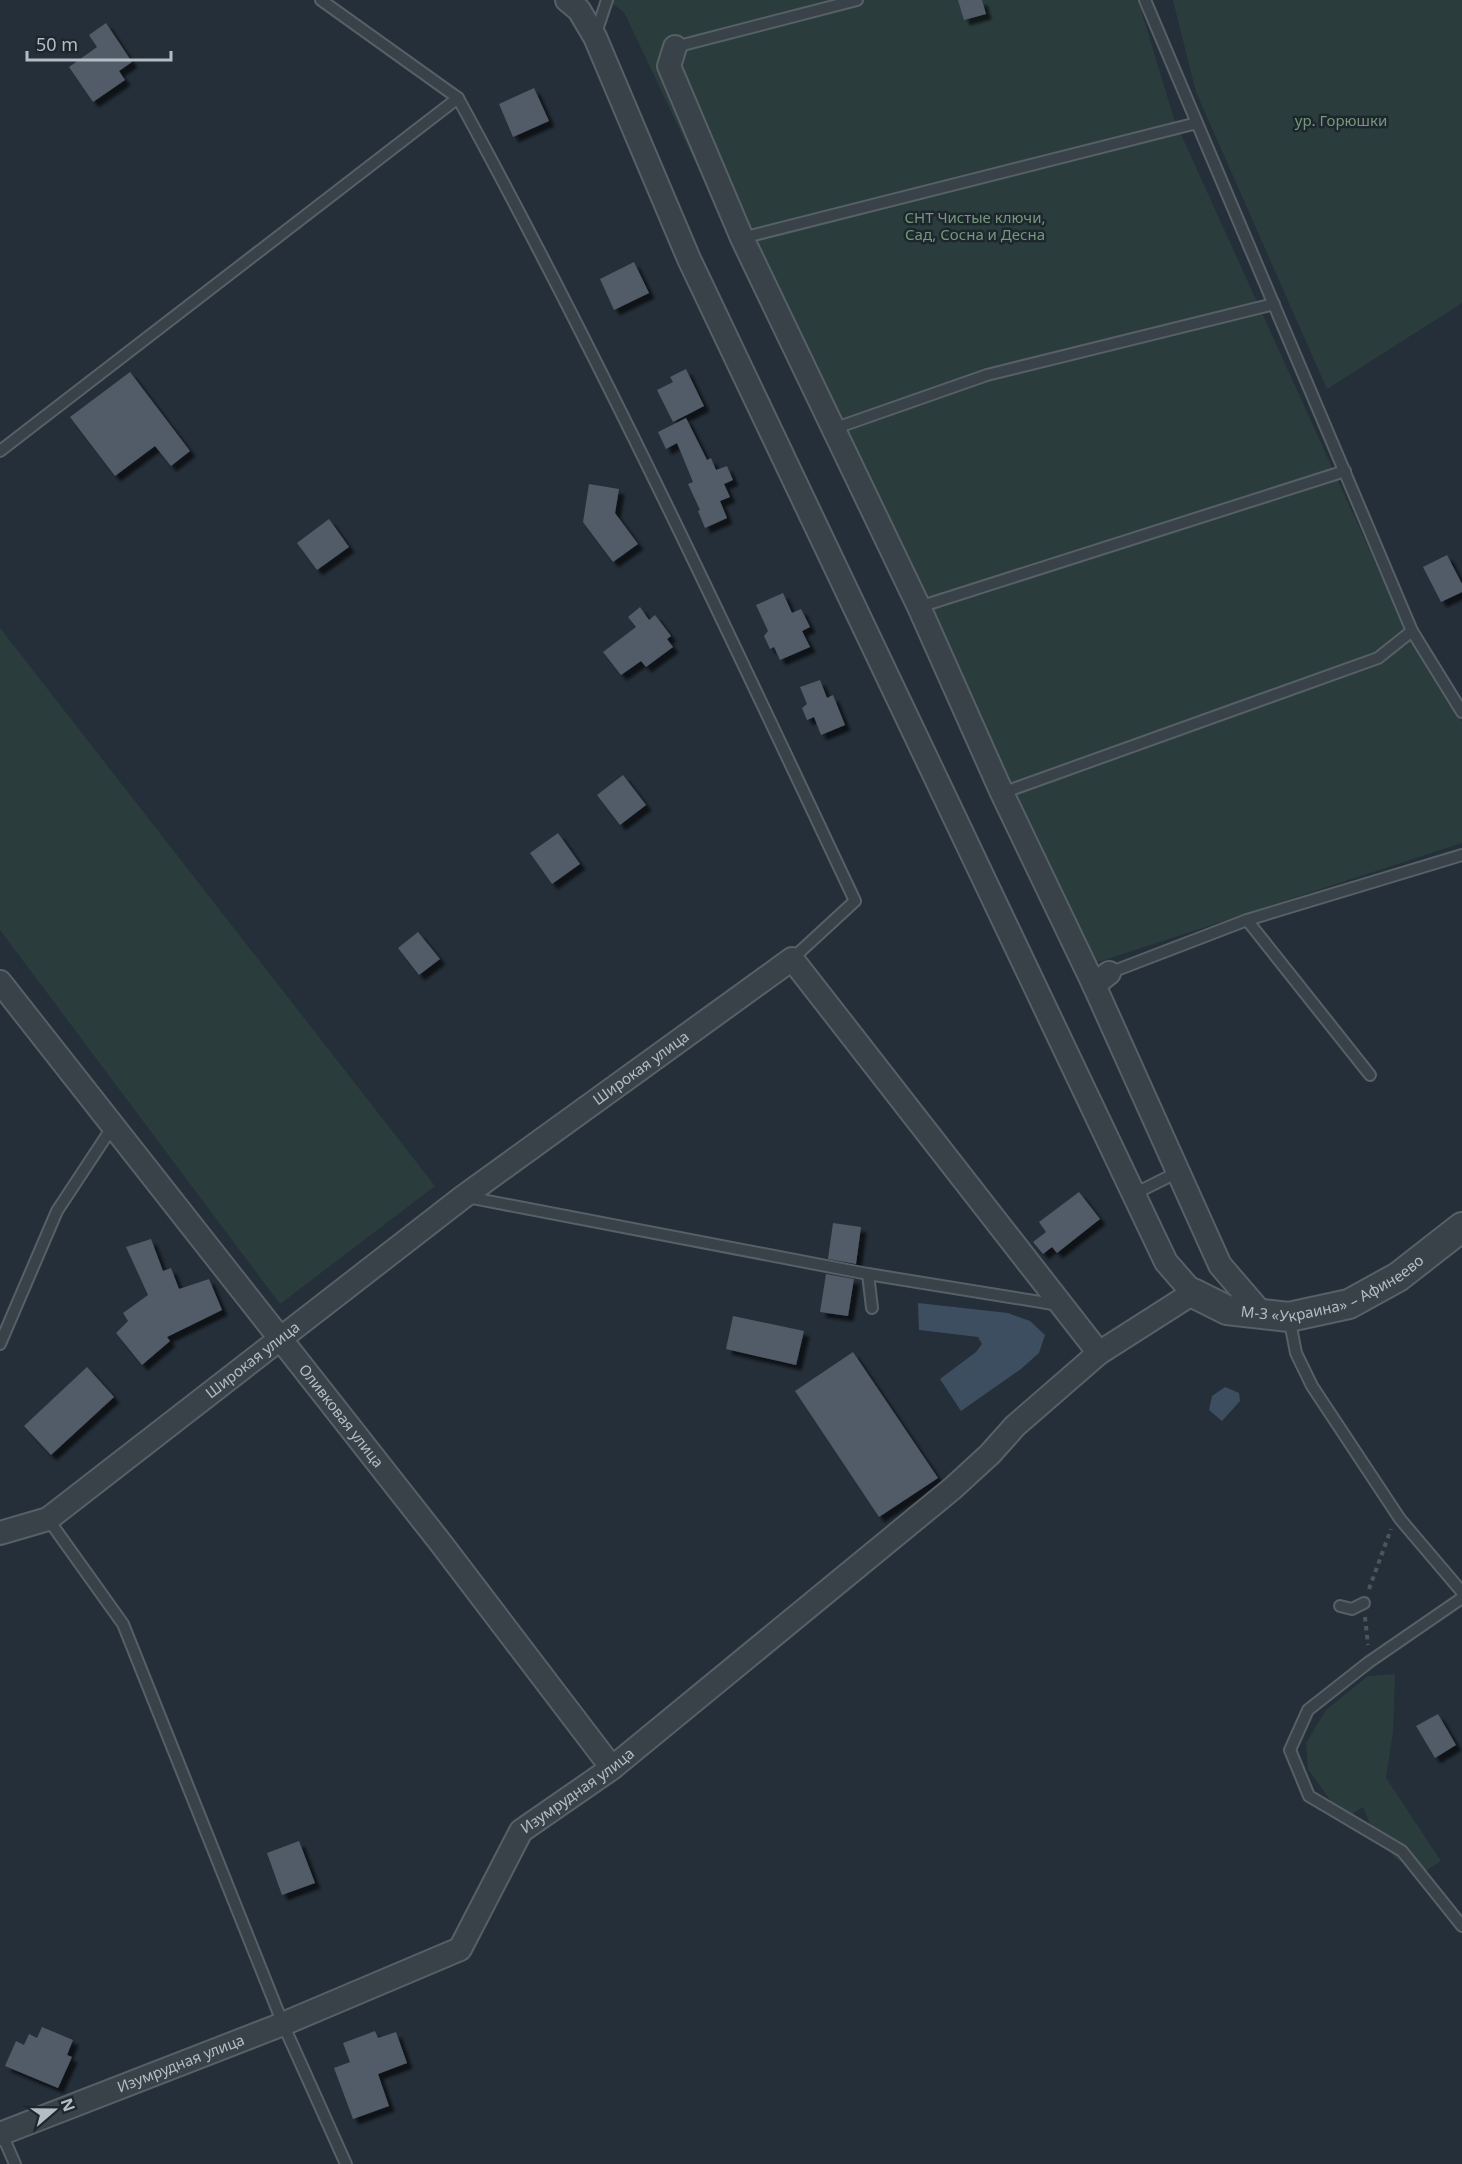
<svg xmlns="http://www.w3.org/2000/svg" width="1462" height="2164" viewBox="0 0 1462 2164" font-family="'Noto Sans',sans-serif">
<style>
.green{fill:#2a3d3c}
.water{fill:#3d4e60}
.building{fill:#515b67;filter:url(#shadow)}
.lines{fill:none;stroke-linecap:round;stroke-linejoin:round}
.service-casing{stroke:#575f67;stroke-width:14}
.minor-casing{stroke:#575f67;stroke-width:26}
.tertiary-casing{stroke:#575f67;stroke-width:32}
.path{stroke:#475859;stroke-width:4;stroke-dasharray:4.5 4.5;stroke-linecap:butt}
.service{stroke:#394149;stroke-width:10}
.minor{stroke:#394149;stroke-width:22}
.tertiary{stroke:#394149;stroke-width:28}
.labels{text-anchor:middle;stroke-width:5;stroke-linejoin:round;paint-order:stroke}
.park-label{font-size:15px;fill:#75987b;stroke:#1e262e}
.street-label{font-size:15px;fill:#b4bcc5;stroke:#1e262e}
</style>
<defs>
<filter id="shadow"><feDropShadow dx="5.5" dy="5.5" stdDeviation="1.5" flood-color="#0009"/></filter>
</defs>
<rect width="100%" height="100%" fill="#252f39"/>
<g class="green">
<path d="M607 0H1138L1174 119 1408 635 1462 722V843L1077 969 624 12Z"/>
<path d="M1173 0H1462V303L1327 389 1196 92Z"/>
<path d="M0 628 435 1186 280 1304 0 930Z"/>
<path d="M1395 1674 1393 1732 1386 1778 1441 1861 1422 1873 1395 1858 1374 1833 1363 1807 1344 1819 1308 1769 1306 1743 1326 1710 1368 1676Z"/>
</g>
<g class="water">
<path d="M918 1303 1008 1313 1030 1321 1045 1335 1039 1353 1021 1369 961 1411 940 1379 976 1352 982 1344 978 1337 919 1330Z"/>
<path d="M1225 1387 1239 1393 1240 1401 1222 1421 1209 1410 1212 1396Z"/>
</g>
<g class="building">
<path d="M958 0H982L986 14 964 20Z"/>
<path d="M106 23 132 62 119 71 125 80 93 102 69 67 97 47 89 35Z"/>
<path d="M534 88 549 121 513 137 499 104Z"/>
<path d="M634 262 649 293 614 310 600 279Z"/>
<path d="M686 369 704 406 673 422 657 390 673 382 670 377Z"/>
<path d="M130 372 190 451 171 466 155 446 115 476 70 417Z"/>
<path d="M686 418 707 460 711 458 716 470 727 466 733 480 724 484 730 497 720 501 727 518 705 528 698 511 700 510 688 484 693 482 677 443 666 449 658 432Z"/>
<path d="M589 484 619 489 615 513 638 544 613 562 583 522Z"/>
<path d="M329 519 349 547 317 570 297 543Z"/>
<path d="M1447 555 1462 584V592L1441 602 1423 567Z"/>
<path d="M783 593 792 613 801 609 810 627 802 631 810 647 780 660 774 647 770 649 764 636 768 631 756 605Z"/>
<path d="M640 607 649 620 655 615 671 636 667 639 673 647 646 667 641 661 621 675 603 652 636 627 628 617Z"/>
<path d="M820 680 827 698 833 695 845 725 821 735 814 717 807 720 802 708 807 704 800 687Z"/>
<path d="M623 775 646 805 620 825 597 795Z"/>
<path d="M558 833 580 864 552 884 530 853Z"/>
<path d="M418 932 440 959 419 975 398 948Z"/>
<path d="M1079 1192 1100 1219 1057 1253 1052 1247 1043 1254 1033 1242 1046 1232 1039 1222Z"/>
<path d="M833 1223 861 1227 856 1264 828 1259Z"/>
<path d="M151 1239 163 1271 171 1268 179 1289 209 1279 222 1310 167 1337 170 1341 142 1365 116 1333 128 1321 123 1313 148 1295 126 1247Z"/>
<path d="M826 1274 854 1279 848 1316 820 1312Z"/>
<path d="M733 1316 804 1331 796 1365 726 1349Z"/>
<path d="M853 1352 938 1478 879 1517 795 1391Z"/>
<path d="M87 1367 114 1397 51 1455 24 1426Z"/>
<path d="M1438 1714 1456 1745 1435 1758 1416 1726Z"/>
<path d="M299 1841 315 1883 282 1895 267 1853Z"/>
<path d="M42 2027 73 2040 67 2055 72 2057 58 2088 5 2066 16 2041 24 2045 29 2034 37 2038Z"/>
<path d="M375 2031 378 2038 396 2032 407 2063 378 2074 389 2106 353 2119 334 2068 350 2062 343 2043Z"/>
</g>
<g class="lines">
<defs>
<g id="service">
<path d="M321 0 458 98"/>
<path d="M1145 0 1412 631 1462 712"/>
<path d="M595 36 607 0"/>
<path d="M675 47 857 0"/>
<path d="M742 238 1197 123"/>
<path d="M833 429 987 375 1274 304"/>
<path d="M0 451 458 98C601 360 728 631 855 901L792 959"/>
<path d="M919 607 1345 471"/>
<path d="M1002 793 1378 658 1412 631"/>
<path d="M1247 920 1370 1075"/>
<path d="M1109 973 1247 920 1462 855"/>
<path d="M1134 1194 1178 1172"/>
<path d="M467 1197 868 1274 1059 1305"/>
<path d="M868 1274 872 1308"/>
<path d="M1289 1317 1296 1353 1312 1386 1400 1519 1462 1592"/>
<path d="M0 1344 57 1211 113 1126"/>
<path d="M48 1519 123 1624 283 2024 346 2164"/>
<path d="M1462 1598 1369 1662 1308 1710 1290 1750 1309 1796 1402 1851 1462 1926"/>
<path d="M1340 1606 1352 1609 1364 1603"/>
<path d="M1 2132 15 2164"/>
</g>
<g id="minor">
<path d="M675 47 669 66 742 238 919 607 1002 793 1094 985"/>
<path d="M1109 973 1094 985 1220 1265 1263 1315"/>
<path id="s1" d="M0 982 440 1542 612 1768"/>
<path id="s2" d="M0 1533 48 1519 463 1197 792 959 1099 1353 1193 1293 1166 1262 689 259 595 37 579 10 567 0"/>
<path id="s3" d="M0 2134 283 2024 460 1949 521 1831 612 1768 953 1488 990 1454 1015 1426 1099 1353"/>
</g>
<g id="tertiary">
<path id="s4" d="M1193 1293 1227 1310 1289 1317 1349 1304 1398 1277 1462 1227"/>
</g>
</defs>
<use href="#service" class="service-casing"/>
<use href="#minor" class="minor-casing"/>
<use href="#tertiary" class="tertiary-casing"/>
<g class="path">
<path d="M1369 1589 1391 1529"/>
<path d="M1365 1617 1368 1645"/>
</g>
<use href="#service" class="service"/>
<use href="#minor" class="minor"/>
<use href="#tertiary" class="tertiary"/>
</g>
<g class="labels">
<g class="park-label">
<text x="1341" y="126">ур. Горюшки</text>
<text x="975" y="223">СНТ Чистые ключи,<tspan x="975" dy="17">Сад, Сосна и Десна</tspan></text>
</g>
<g class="street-label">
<text dy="5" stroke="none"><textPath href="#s2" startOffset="795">Широкая улица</textPath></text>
<text dy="5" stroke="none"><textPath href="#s4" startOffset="150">М-3 «Украина» – Афинеево</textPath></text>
<text dy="5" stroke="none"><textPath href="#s2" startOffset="309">Широкая улица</textPath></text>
<text dy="5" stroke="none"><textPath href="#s1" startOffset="552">Оливковая улица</textPath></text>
<text dy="5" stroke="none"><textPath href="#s3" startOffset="698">Изумрудная улица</textPath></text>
<text dy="5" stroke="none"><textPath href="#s3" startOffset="194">Изумрудная улица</textPath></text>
</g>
</g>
<g transform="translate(54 2110) rotate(70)" stroke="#1e262e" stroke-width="4.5" paint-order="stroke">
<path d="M0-4.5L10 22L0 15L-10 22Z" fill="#b4bcc5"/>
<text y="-9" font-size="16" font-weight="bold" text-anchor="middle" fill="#b4bcc5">N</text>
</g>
<path d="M27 51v9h144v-9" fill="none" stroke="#b4bcc5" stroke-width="3"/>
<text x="36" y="51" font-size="18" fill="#b4bcc5" stroke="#1e262e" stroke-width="4.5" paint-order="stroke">50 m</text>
</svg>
